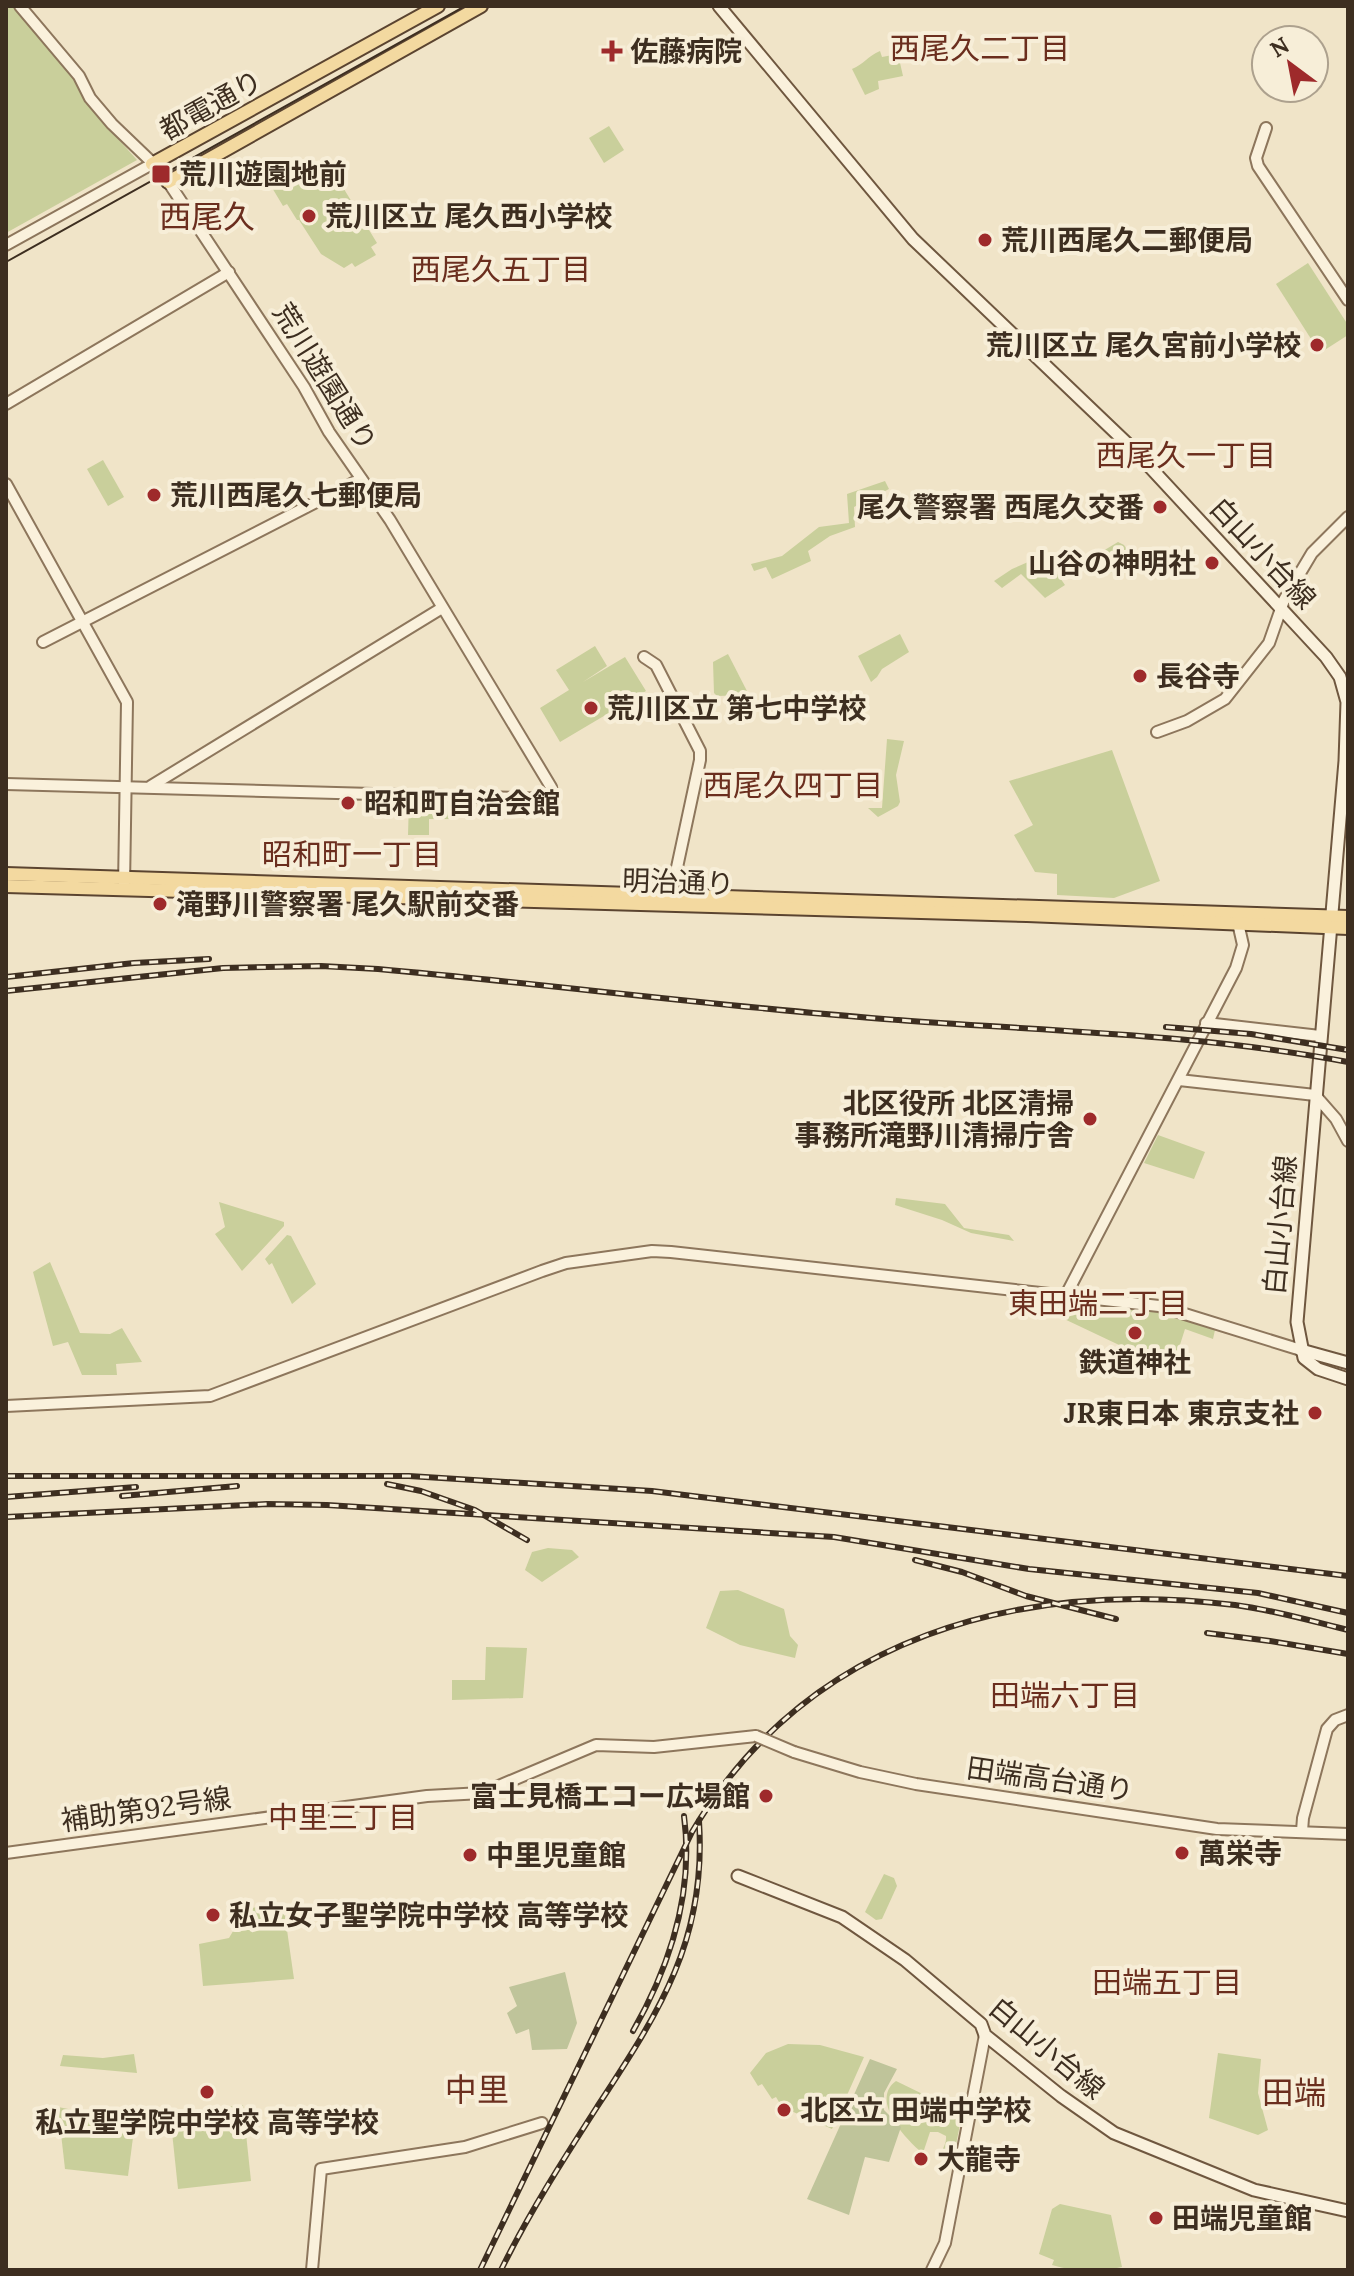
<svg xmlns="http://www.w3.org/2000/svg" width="1354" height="2276" viewBox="0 0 1354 2276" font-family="Lora,'Noto Sans JP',serif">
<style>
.green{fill:#c9cf9b}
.cemetery{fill:#bfc49a}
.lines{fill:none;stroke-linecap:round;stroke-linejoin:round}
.tertiary-casing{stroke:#8d765c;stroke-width:14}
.secondary-casing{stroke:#6f573f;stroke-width:15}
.primary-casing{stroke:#5b4430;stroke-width:16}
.tertiary{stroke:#faf1dc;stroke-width:10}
.secondary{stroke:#faf1dc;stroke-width:11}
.primary{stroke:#f3d9a0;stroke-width:12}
.tram{stroke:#3d2e20;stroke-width:2}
.rail-casing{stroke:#3d2e20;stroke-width:6}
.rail{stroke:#f7eed8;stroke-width:3;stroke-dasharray:9;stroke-linecap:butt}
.tertiary-bridge-casing{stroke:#8d765c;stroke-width:14;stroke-linecap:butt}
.tertiary-bridge{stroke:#faf1dc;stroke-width:10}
.poi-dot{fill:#9e2a2b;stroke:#f7eed8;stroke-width:3}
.labels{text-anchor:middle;stroke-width:8;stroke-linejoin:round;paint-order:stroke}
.poi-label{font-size:28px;font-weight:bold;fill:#3d2e20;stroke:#f7eed8;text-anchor:start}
.street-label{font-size:28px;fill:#3d2e20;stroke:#f7eed8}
.neighbourhood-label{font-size:30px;fill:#6b2e1e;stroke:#f7eed8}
.quarter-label{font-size:32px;fill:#6b2e1e;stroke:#f7eed8}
</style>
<rect width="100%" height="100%" fill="#f0e4c8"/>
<g class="green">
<path d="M6 6H12L74 78 85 102 137 160 6 233Z"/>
<path d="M880 51 882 57 898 54 903 76 878 81 879 89 865 95 852 69C864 64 868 56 880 51Z"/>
<path d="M609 126 624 150 604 163 589 138Z"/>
<path d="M302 162 315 170 328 163 377 243 371 247 376 255 355 267 352 263 344 268 321 254 299 220H297L287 204 283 206 271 186 273 180Z"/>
<path d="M1308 263 1348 325V335L1320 353 1276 284Z"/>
<path d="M103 460 124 497 108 506 87 469Z"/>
<path d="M885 481 889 489 854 507 855 527 830 536 808 551 811 561 772 579 766 567 754 571 751 564 782 556 819 527 849 523 847 494Z"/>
<path d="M1118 542 1124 545 1133 559 1104 577 1093 557Z"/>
<path d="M1044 555 1065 585 1045 598 1021 574 1002 588 994 581 1012 569Z"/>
<path d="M900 634 909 652 882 669 877 677 871 682 858 656Z"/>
<path d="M595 646 607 666 583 682 625 657 646 691 560 742 540 708 569 690 556 670Z"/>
<path d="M728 654 749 695 717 696 714 693 713 662Z"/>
<path d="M887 739 904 741 896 775 900 802 898 806 878 817 868 808H882Z"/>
<path d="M1112 750 1160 881 1114 898 1057 895V874L1035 872 1014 835 1033 825 1009 781Z"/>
<path d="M409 801H458L457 819H429V835H408Z"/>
<path d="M1158 1135 1205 1152 1194 1179 1144 1163Z"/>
<path d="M896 1198 945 1204 964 1228 1009 1235 1014 1241 971 1233 942 1220 895 1205Z"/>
<path d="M219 1202 284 1222V1226L242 1271 215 1234 225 1227Z"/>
<path d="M287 1235 291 1236 316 1284 292 1304 272 1263 269 1265 265 1259Z"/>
<path d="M50 1262 80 1333 110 1334 122 1328 142 1362 116 1364 117 1375H82L68 1342 53 1346 33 1272Z"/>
<path d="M1061 1304 1159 1312 1215 1330 1213 1339 1185 1329 1172 1370 1060 1317Z"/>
<path d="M548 1548 572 1550 579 1557 542 1582 525 1570 532 1552Z"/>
<path d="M738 1590 784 1609 790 1636 798 1645 795 1658 740 1645 706 1628 720 1591Z"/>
<path d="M486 1647 527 1648 523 1698 452 1700V1680H485Z"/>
<path d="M884 1874 894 1878 897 1886 882 1919 876 1920 865 1912Z"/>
<path d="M274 1904 285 1916 294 1979 203 1986 199 1944 229 1938 246 1909Z"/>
<path d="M788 2044 820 2045 864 2057 832 2129 782 2107 776 2097 772 2099 762 2084 758 2086 750 2073 766 2053Z"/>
<path d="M1218 2053 1261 2059 1258 2093 1268 2130 1258 2135 1209 2118Z"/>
<path d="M134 2054 137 2073 60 2066 63 2055 103 2058Z"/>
<path d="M896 2081 933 2099 961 2106 963 2109 953 2160 949 2164 944 2163C937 2152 947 2147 946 2136L938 2132H930L924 2150H919C902 2135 871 2099 896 2081Z"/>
<path d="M243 2105 251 2181 178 2189 170 2113Z"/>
<path d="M58 2107 135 2122 128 2176 65 2169Z"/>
<path d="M1060 2204 1111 2215 1122 2267C1099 2272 1075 2272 1052 2265L1054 2260 1039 2254 1052 2209Z"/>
</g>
<g class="cemetery">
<path d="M565 1972 577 2023 567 2049 532 2050 529 2029 516 2034 507 2013 517 2006 509 1987Z"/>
<path d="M870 2059 897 2069 884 2093V2110L901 2127 889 2162 865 2157 849 2215 807 2199Z"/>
</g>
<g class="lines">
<defs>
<g id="tertiary">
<path d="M1266 128 1256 158 1258 166 1348 300"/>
<path d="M6 245 152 164"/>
<path d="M6 404 229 272"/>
<path d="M6 484 127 702 124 886"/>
<path d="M43 642 361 479"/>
<path d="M644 657 656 665 700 751V760L670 900"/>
<path d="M1157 732 1187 721 1225 699 1269 643 1284 600 1312 553 1348 517"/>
<path d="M6 784 553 799 551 787 390 520 329 432 304 387 161 171 112 124 90 98 79 76 20 6"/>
<path d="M151 786 442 608"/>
<path d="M1206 1023 1320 1036"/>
<path d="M1179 1080 1315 1095 1336 1119 1348 1141"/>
<path d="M1066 1295 1236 968 1243 945 1238 923"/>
<path d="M6 1406 210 1396 542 1271 566 1263 652 1251 671 1252 1159 1306 1301 1350"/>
<path d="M794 1752 860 1772 916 1784 1217 1829 1348 1834"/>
<path d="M1302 1831 1303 1818 1327 1729 1335 1720 1348 1715"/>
<path d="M6 1853 427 1796 482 1793 596 1745 654 1747 756 1736"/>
<path d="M312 2270 321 2169 465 2147 542 2123"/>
<path d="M932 2270 945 2243 985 2035"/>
</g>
<g id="secondary">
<path d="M719 6 913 239 1136 452 1326 657 1340 677 1347 702 1345 761 1297 1322 1304 1358 1318 1369 1348 1379"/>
<path d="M1301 1350 1348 1363"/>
<path d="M738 1876 842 1917 905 1960 981 2024 985 2035 1061 2096 1114 2133 1254 2190 1348 2211"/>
</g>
<g id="primary">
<path d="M152 164 438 6"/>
<path d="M168 182 481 6"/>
<path d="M6 874 1348 917"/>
<path d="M6 886 1027 915 1348 928"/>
</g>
</defs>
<use href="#tertiary" class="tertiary-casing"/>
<use href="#secondary" class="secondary-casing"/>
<use href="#primary" class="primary-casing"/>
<use href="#tertiary" class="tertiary"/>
<use href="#secondary" class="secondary"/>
<use href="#primary" class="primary"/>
<path class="tram" d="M6 262 465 6"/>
<defs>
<g id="rail">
<path d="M6 977 134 963 209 959"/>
<path d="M6 991 223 968 321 966 378 969C547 984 715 1006 884 1019 1038 1031 1195 1033 1348 1062"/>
<path d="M1166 1027 1251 1034 1348 1050"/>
<path d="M6 1476H409L652 1491 1348 1576"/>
<path d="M387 1484 421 1491 475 1510 527 1540"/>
<path d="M122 1496 237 1486"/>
<path d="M6 1497 136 1487"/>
<path d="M6 1517 267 1504 327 1505 834 1537 1029 1569 1258 1593 1348 1613"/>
<path d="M915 1560 962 1572 1026 1596 1116 1619"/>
<path d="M1207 1633 1270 1641 1348 1654"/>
<path d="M633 2031C670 1966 694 1892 684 1816"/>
<path d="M480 2270 692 1832C808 1636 1020 1579 1235 1605 1274 1610 1311 1621 1348 1630"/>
<path d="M501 2270C529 2213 563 2160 597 2107 659 2012 707 1940 699 1821"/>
</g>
</defs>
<use href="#rail" class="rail-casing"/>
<use href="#rail" class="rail"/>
<defs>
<path id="tertiary-bridge" d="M756 1736 794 1752"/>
</defs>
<use href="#tertiary-bridge" class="tertiary-bridge-casing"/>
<use href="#tertiary-bridge" class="tertiary-bridge"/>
</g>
<g class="poi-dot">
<path d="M608 39h8v8h8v8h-8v8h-8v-8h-8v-8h8z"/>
<rect x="151" y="164" width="20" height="20" rx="4"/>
<circle cx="309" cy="216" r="8"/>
<circle cx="985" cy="240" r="8"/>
<circle cx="1317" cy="345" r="8"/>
<circle cx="154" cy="495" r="8"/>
<circle cx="1160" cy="507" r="8"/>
<circle cx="1212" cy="563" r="8"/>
<circle cx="1140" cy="676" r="8"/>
<circle cx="591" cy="708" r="8"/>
<circle cx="348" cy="803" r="8"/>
<circle cx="160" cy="904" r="8"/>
<circle cx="1090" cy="1119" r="8"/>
<circle cx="1135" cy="1333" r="8"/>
<circle cx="1315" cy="1413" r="8"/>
<circle cx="766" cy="1796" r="8"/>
<circle cx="1182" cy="1853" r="8"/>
<circle cx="470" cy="1855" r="8"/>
<circle cx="213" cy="1915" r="8"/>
<circle cx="207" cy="2092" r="8"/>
<circle cx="784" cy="2110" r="8"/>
<circle cx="921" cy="2159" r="8"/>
<circle cx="1156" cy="2218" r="8"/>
</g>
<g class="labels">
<g class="poi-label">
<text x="630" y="61">佐藤病院</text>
<text x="179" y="184">荒川遊園地前</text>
<text x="325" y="226">荒川区立 尾久西小学校</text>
<text x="1001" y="250">荒川西尾久二郵便局</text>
<text x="1301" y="355" text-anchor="end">荒川区立 尾久宮前小学校</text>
<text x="170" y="505">荒川西尾久七郵便局</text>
<text x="1144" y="517" text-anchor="end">尾久警察署 西尾久交番</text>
<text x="1196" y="573" text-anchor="end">山谷の神明社</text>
<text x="1156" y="686">長谷寺</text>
<text x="607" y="718">荒川区立 第七中学校</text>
<text x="364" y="813">昭和町自治会館</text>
<text x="176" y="914">滝野川警察署 尾久駅前交番</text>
<text x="1074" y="1113" text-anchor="end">北区役所 北区清掃<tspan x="1074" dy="32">事務所滝野川清掃庁舎</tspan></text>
<text x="1135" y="1372" text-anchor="middle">鉄道神社</text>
<text x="1299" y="1423" text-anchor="end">JR東日本 東京支社</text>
<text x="750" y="1806" text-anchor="end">富士見橋エコー広場館</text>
<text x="1198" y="1863">萬栄寺</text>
<text x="486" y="1865">中里児童館</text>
<text x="229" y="1925">私立女子聖学院中学校 高等学校</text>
<text x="800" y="2120">北区立 田端中学校</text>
<text x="207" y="2132" text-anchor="middle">私立聖学院中学校 高等学校</text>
<text x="937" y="2169">大龍寺</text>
<text x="1172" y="2228">田端児童館</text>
</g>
<g class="street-label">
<text transform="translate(211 105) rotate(-29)" y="10">都電通り</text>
<text transform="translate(325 377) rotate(58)" y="10">荒川遊園通り</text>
<text transform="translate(1263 553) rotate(47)" y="10">白山小台線</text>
<text transform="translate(678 882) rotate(2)" y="10">明治通り</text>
<text transform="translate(1280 1225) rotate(-85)" y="10">白山小台線</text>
<text transform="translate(1050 1779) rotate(8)" y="10">田端高台通り</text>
<text transform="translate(146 1809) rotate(-8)" y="10">補助第92号線</text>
<text transform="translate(1047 2048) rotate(40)" y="10">白山小台線</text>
</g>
<g class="neighbourhood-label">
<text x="980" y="59">西尾久二丁目</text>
<text x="501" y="280">西尾久五丁目</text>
<text x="1186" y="466">西尾久一丁目</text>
<text x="793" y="796">西尾久四丁目</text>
<text x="352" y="865">昭和町一丁目</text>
<text x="1098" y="1314">東田端二丁目</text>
<text x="1065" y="1706">田端六丁目</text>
<text x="343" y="1828">中里三丁目</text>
<text x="1167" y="1993">田端五丁目</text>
</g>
<g class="quarter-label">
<text x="207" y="228">西尾久</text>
<text x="477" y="2101">中里</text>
<text x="1294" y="2104">田端</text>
</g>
</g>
<rect width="1354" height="2276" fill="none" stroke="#3d2e20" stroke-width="16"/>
<g transform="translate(1290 64) rotate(328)"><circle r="38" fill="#f7eed8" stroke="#ada18e" stroke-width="2"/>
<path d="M0-6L14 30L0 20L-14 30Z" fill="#9e2a2b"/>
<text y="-12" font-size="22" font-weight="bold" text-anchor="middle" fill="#3d2e20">N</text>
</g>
</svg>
